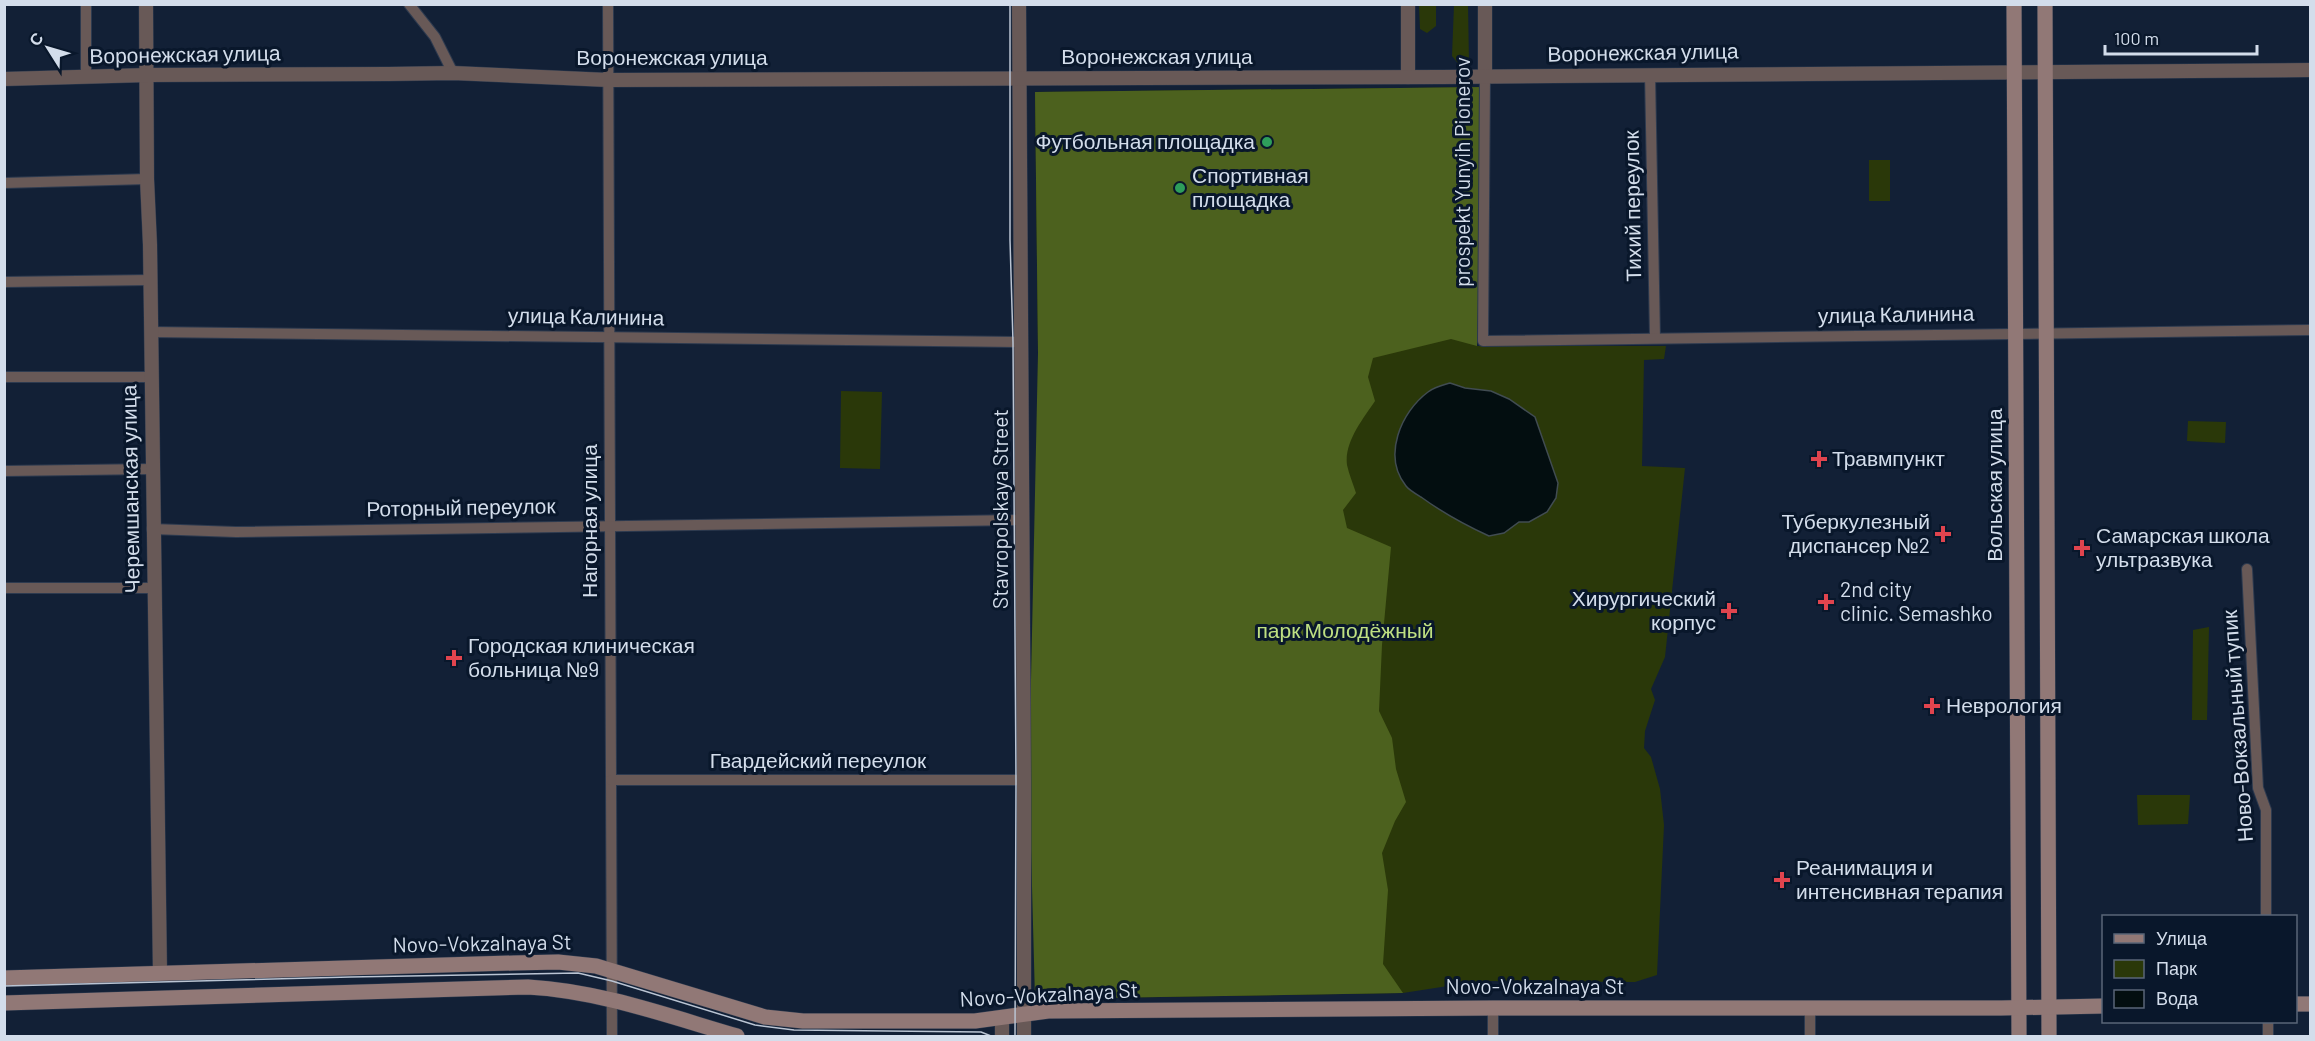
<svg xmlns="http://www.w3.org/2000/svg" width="2315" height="1041" viewBox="0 0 2315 1041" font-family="Barlow,sans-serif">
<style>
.green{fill:#2a3809}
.forest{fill:#4c611e}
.water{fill:#030e10;stroke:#414c52;stroke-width:1.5}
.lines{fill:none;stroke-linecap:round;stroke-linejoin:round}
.minor-casing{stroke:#2d3a4f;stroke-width:12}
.tertiary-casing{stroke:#2d3a4f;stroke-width:15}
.secondary-casing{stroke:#2d3a4f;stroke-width:16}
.minor{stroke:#685957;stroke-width:10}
.tertiary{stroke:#685957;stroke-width:14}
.secondary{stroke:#917876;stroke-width:15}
.tram{stroke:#bac4d3;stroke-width:1.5}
.leisure-dot{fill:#2e9e5b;stroke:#09172b;stroke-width:2}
.health-dot{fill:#e0444e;stroke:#09172b;stroke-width:2}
.labels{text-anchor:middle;stroke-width:6;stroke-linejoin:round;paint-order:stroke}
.street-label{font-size:21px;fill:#d3ddeb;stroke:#09172b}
.poi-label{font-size:21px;fill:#d3ddeb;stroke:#09172b;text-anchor:start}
.park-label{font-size:21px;fill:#bfe082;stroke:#09172b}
</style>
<rect width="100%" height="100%" fill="#122036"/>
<g class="green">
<path d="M1419 5H1436V26L1427 33 1420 29Z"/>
<path d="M1454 5H1468L1469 64 1460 66 1452 56Z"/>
<path d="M1484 87 1477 346H1666L1664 359 1644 360 1642 466 1685 468 1665 657 1651 689 1655 700 1645 731 1644 748 1651 757 1660 789 1664 825 1657 975 1635 982 1480 981 1403 993 1035 999 1038 353 1035 92Z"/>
<rect x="1869" y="160" width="21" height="41"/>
<path d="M841 391 882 392 880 469 840 468Z"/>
<path d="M2188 421 2226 422 2225 443 2187 441Z"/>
<path d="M2209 627 2207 720H2192L2193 630Z"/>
<path d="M2137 795H2190L2188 824 2138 825Z"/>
</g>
<path class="forest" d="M1484 87 1477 346 1451 339 1373 358 1368 377 1375 401C1363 419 1344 442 1347 465 1349 474 1353 484 1356 493L1343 510 1347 528 1391 547 1382 645 1379 711 1392 738 1396 769 1406 802 1395 821 1382 853 1388 890 1383 964 1403 993 1035 999 1029 774 1038 353 1035 92Z"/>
<path class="water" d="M1450 383 1465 388 1491 391 1509 399 1535 417 1558 483 1556 498 1547 512 1529 522H1519L1504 533 1489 536C1465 525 1443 513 1421 497 1416 494 1409 490 1406 486 1382 456 1401 412 1428 392 1434 387 1443 385 1450 383Z"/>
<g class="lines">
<defs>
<g id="minor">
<path d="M86 4V77"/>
<path d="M409 4 435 37 453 73"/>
<path d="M608 4 612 1036"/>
<path d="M1650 74 1655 338"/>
<path d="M1485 76 1483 341 2310 330"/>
<path d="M4 183 147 179"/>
<path d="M4 282 149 280"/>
<path d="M150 332 1021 342"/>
<path d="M4 377H151"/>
<path d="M4 471 152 469"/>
<path d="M152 529 236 532 1022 520"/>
<path d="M2247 569 2258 788 2266 810V916"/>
<path d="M4 588H154"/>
<path d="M611 780H1024"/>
<path d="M1810 1007V1036"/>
<path d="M1493 1008V1036"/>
<path d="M2268 1036V1022"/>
</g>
<g id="tertiary">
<path d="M146 4 147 179 150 245 160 973"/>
<path d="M1019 4 1024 780V1036"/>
<path d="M1408 4V77"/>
<path d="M1485 4V76"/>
<path d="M4 79 148 75 388 74 453 73 608 80 1442 77 2310 70"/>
<path d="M1002 1036V1018"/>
</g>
<g id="secondary">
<path d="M2014 4 2019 1036"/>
<path d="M2045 4 2049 1036"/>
<path d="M4 978 514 963 558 962 596 966 765 1017 803 1021H975L1048 1011 1493 1008H2001L2104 1006"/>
<path d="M4 1003 528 987C600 991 668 1016 737 1036"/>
<path d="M2296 1004H2310"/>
</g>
</defs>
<use href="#minor" class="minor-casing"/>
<use href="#tertiary" class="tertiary-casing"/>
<use href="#secondary" class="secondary-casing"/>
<use href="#minor" class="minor"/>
<use href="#tertiary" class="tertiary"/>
<use href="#secondary" class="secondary"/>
<g class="tram">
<path d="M1010 4V240L1013 342 1016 781 1015 1036"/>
<path d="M4 986 350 977 578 973 612 981 755 1025 794 1030 981 1032 991 1036"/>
</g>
</g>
<g class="leisure-dot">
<circle cx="1267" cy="142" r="6"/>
<circle cx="1180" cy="188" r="6"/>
</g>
<g class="health-dot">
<path d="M1816 450h6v6h6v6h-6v6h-6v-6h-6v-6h6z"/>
<path d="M1940 525h6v6h6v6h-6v6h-6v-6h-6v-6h6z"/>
<path d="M2079 539h6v6h6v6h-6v6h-6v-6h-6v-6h6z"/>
<path d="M1823 593h6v6h6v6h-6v6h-6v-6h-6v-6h6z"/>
<path d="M1726 602h6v6h6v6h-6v6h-6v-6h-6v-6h6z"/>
<path d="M451 649h6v6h6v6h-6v6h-6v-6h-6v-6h6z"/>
<path d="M1929 697h6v6h6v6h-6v6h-6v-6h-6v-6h6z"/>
<path d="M1779 871h6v6h6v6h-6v6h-6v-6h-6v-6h6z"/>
</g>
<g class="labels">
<g class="street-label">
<text transform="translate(1643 53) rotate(-1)" y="7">Воронежская улица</text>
<text transform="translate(185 55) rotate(-1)" y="7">Воронежская улица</text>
<text x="1157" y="64">Воронежская улица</text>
<text x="672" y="65">Воронежская улица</text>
<text transform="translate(1463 172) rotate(-90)" y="7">prospekt Yunyih Pionerov</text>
<text transform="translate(1633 206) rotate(-91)" y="7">Тихий переулок</text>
<text transform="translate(1896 315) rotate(-1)" y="7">улица Калинина</text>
<text transform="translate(586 317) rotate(1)" y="7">улица Калинина</text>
<text transform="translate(1995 485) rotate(-90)" y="7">Вольская улица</text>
<text transform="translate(131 489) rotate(-91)" y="7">Черемшанская улица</text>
<text transform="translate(461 508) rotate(-1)" y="7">Роторный переулок</text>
<text transform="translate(1001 509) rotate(-90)" y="7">Stavropolskaya Street</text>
<text transform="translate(590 521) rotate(-90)" y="7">Нагорная улица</text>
<text transform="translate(2238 726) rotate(-94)" y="7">Ново-Вокзальный тупик</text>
<text x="818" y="768">Гвардейский переулок</text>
<text transform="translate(482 944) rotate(-1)" y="7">Novo-Vokzalnaya St</text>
<text x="1535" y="994">Novo-Vokzalnaya St</text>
<text transform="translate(1049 995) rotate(-3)" y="7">Novo-Vokzalnaya St</text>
</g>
<g class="poi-label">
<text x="1255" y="149" text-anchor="end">Футбольная площадка</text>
<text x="1192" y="183">Спортивная<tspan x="1192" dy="24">площадка</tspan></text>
<text x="1832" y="466">Травмпункт</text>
<text x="1930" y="529" text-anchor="end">Туберкулезный<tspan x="1930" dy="24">диспансер №2</tspan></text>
<text x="2096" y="543">Самарская школа<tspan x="2096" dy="24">ультразвука</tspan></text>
<text x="1840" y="597">2nd city<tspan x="1840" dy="24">clinic. Semashko</tspan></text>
<text x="1716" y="606" text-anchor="end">Хирургический<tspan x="1716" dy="24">корпус</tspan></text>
<text x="468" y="653">Городская клиническая<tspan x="468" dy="24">больница №9</tspan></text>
<text x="1946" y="713">Неврология</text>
<text x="1796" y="875">Реанимация и<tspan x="1796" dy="24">интенсивная терапия</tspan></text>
</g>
<g class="park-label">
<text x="1345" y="638">парк Молодёжный</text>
</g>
</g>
<rect width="2315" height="1041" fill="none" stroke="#d3ddeb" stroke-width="12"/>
<rect x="2102" y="915" width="195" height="108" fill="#09172b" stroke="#5a6678" stroke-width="1.5"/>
<rect x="2114" y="934" width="30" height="9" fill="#917876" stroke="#5a6678" stroke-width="1.5"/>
<text x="2156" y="945" font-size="18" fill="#d3ddeb">Улица</text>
<rect x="2114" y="960" width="30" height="18" fill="#2a3809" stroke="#5a6678" stroke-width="1.5"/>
<text x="2156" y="975" font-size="18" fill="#d3ddeb">Парк</text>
<rect x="2114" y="990" width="30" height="18" fill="#030e10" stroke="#5a6678" stroke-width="1.5"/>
<text x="2156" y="1005" font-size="18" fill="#d3ddeb">Вода</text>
<g transform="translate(48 48) rotate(307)" stroke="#09172b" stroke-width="4.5" paint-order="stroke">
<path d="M0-4.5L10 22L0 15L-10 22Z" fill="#d3ddeb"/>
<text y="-9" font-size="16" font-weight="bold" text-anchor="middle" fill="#d3ddeb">С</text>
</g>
<path d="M2105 45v9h152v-9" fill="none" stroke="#d3ddeb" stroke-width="3"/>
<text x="2114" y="45" font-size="18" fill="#d3ddeb" stroke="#09172b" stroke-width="4.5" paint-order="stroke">100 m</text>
</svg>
